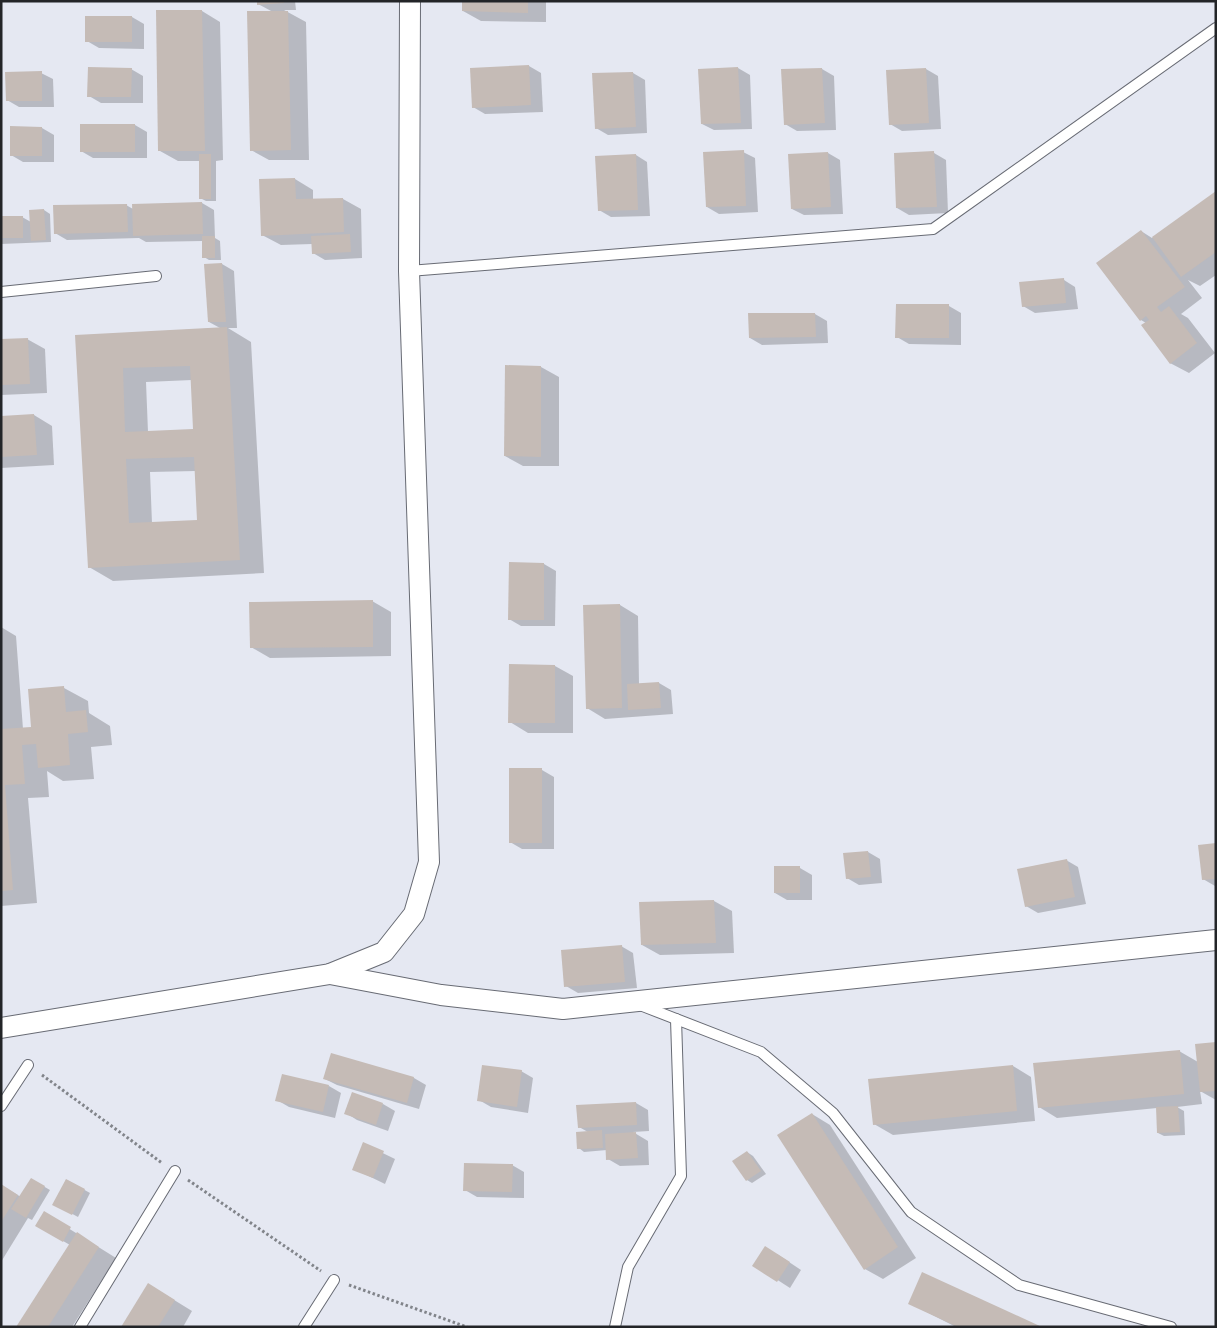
<svg xmlns="http://www.w3.org/2000/svg" width="1217" height="1328" viewBox="0 0 1217 1328" font-family="'PT Serif',serif">
<style>
.shadow{fill:#0003;fill-rule:evenodd}
.building{fill:#c5bbb6;fill-rule:evenodd}
.lines{fill:none;stroke-linecap:round;stroke-linejoin:round}
.service-casing{stroke:#686b74;stroke-width:12}
.minor-casing{stroke:#686b74;stroke-width:22}
.path{stroke:#81848a;stroke-width:3;stroke-dasharray:2.5 2.5;stroke-linecap:butt}
.service{stroke:#fff;stroke-width:10}
.minor{stroke:#fff;stroke-width:20}
</style>
<rect width="100%" height="100%" fill="#e5e8f2"/>
<g class="shadow">
<path d="M258 1H295L296 10H284L306 22 309 160H269L251 150 273 12 258 4Z"/>
<path d="M463 1H546V22L481 21 463 11Z"/>
<path d="M202 11 220 22 223 160 216 161V201H206L200 198V161H178L160 151Z"/>
<path d="M132 17 144 24V49L99 48 87 41Z"/>
<path d="M529 66 541 73 543 112 485 114 473 107Z"/>
<path d="M738 68 750 75 752 129 714 130 702 124 699 70Z"/>
<path d="M131 69 143 76V103H101L89 96Z"/>
<path d="M822 69 834 76 836 130 797 131 785 124Z"/>
<path d="M926 69 938 76 941 129 902 131 890 124Z"/>
<path d="M41 73 53 79 54 107H19L7 100Z"/>
<path d="M633 73 645 80 647 133 608 135 596 128Z"/>
<path d="M135 125 147 132V158H93L81 151Z"/>
<path d="M11 127 42 128 54 135V162H23L11 155Z"/>
<path d="M743 152 755 158 758 212 719 214 707 207Z"/>
<path d="M828 153 840 160 843 214 804 215 792 209Z"/>
<path d="M934 153 946 160 948 213 909 215 897 208Z"/>
<path d="M636 155 647 162 650 216 611 217 599 210Z"/>
<path d="M295 179 313 190V200L343 199 361 209 362 258 325 260 313 253 312 244 281 245 262 235Z"/>
<path d="M1216 193V275L1200 286 1188 280 1202 298 1181 314 1188 318 1215 353 1189 373 1170 363 1146 323 1141 320V231L1152 238Z"/>
<path d="M202 203 214 210 215 238 220 241 221 260H209L204 257 203 241 146 242 139 238 67 240 55 233 126 205 133 209Z"/>
<path d="M44 210 50 214 51 242 1 244V217H22L31 222Z"/>
<path d="M222 264 234 271 237 328H228L251 342 264 573 113 581 89 567 76 336 220 328 209 322ZM192 380 194 430 148 432 146 382ZM196 471 198 521 152 523 150 472Z"/>
<path d="M1064 280 1075 287 1078 309 1035 313 1023 306Z"/>
<path d="M949 306 961 313V345L909 344 897 337Z"/>
<path d="M815 314 827 321 828 343 762 345 750 338Z"/>
<path d="M27 339 45 349 47 393 1 395V340Z"/>
<path d="M541 367 559 377V466H523L505 456Z"/>
<path d="M34 415 52 426 54 465 1 468V417Z"/>
<path d="M510 563 544 564 556 571 555 626H521L509 619Z"/>
<path d="M372 601 391 612V656L270 658 251 647Z"/>
<path d="M620 605 638 616 639 684 659 683 671 690 673 714 605 719 587 708Z"/>
<path d="M1 627 16 636 23 729 32 728 64 688 88 701 89 713 110 726 112 745 91 747 94 779 63 781 47 771 49 797 28 798 37 903 1 906Z"/>
<path d="M510 666H555L573 676V733H528L510 722Z"/>
<path d="M542 770 554 777V849H522L510 842Z"/>
<path d="M1216 844V886H1215L1203 879Z"/>
<path d="M868 852 880 859 882 883 859 885 847 878Z"/>
<path d="M1066 860 1078 867 1086 904 1038 913 1026 906Z"/>
<path d="M800 868 812 875V900H787L775 893Z"/>
<path d="M714 901 732 911 734 953 660 955 642 945Z"/>
<path d="M621 946 633 953 637 988 578 993 566 986Z"/>
<path d="M1216 1044V1100L1200 1091 1202 1104 1177 1107 1184 1111 1185 1135 1164 1136 1158 1133 1157 1108 1057 1118 1039 1107 1179 1051 1198 1062Z"/>
<path d="M332 1055 414 1078 426 1085 419 1109 337 1085 325 1079Z"/>
<path d="M1013 1066 1031 1077 1035 1121 893 1135 874 1124Z"/>
<path d="M521 1071 533 1078 528 1113 491 1107 479 1100Z"/>
<path d="M329 1086 341 1093 335 1118 289 1107 277 1100Z"/>
<path d="M636 1103 648 1110 649 1131 633 1132 648 1141 649 1165 620 1166 608 1159 607 1150 584 1152 579 1148 588 1132 579 1127Z"/>
<path d="M383 1104 395 1111 388 1131 357 1120 346 1113Z"/>
<path d="M812 1114 830 1125 916 1258 883 1279 865 1269Z"/>
<path d="M364 1144 395 1159 385 1184 354 1169Z"/>
<path d="M747 1152 753 1156 766 1174 752 1183 747 1180Z"/>
<path d="M512 1165 524 1172V1198L477 1197 465 1190Z"/>
<path d="M31 1179 50 1190 32 1220 28 1218 1 1262V1185L21 1197Z"/>
<path d="M67 1180 90 1193 78 1217 54 1204Z"/>
<path d="M44 1213 116 1258 72 1327H17L70 1245 37 1226Z"/>
<path d="M777 1254 801 1270 790 1288 754 1265Z"/>
<path d="M166 1295 192 1311 183 1327H122Z"/>
<path d="M909 1303 1039 1327H956Z"/>
</g>
<g class="building">
<path d="M257 1H284V3L257 5Z"/>
<path d="M462 1H528V13L462 11Z"/>
<path d="M156 10H202L205 151H158Z"/>
<path d="M247 11H288L291 150 250 151Z"/>
<rect x="85" y="16" width="47" height="26"/>
<path d="M529 65 531 105 472 108 470 68Z"/>
<path d="M88 67 132 68 131 97H87Z"/>
<path d="M738 67 741 123 701 124 698 69Z"/>
<path d="M822 68 825 123 784 125 781 69Z"/>
<path d="M926 68 929 123 889 125 886 70Z"/>
<path d="M42 71V101H6L5 72Z"/>
<path d="M633 72 636 127 595 129 592 73Z"/>
<rect x="80" y="124" width="55" height="28"/>
<path d="M10 126 42 127V156H10Z"/>
<path d="M744 150 746 206 706 207 703 152Z"/>
<path d="M934 151 937 207 896 208 894 153Z"/>
<path d="M828 152 831 207 791 209 788 154Z"/>
<rect x="199" y="154" width="12" height="45"/>
<path d="M636 154 638 210 598 211 595 156Z"/>
<path d="M295 178 296 199 343 198 344 232 261 236 259 179Z"/>
<path d="M1216 191V252L1181 277 1152 237Z"/>
<path d="M202 202 203 234 133 236 132 204Z"/>
<path d="M127 204 128 232 54 234 53 205Z"/>
<path d="M44 209 46 240 31 241 29 210Z"/>
<rect x="1" y="216" width="22" height="22"/>
<path d="M1141 230 1185 287 1157 307 1161 312 1169 306 1197 343 1170 364 1141 325 1149 320 1146 316 1140 321 1096 263Z"/>
<path d="M350 234 351 252 312 254 311 236Z"/>
<rect x="202" y="236" width="13" height="22"/>
<path d="M222 263 226 322H208L204 264Z"/>
<path d="M1064 278 1066 303 1022 307 1019 282Z"/>
<path d="M896 304H949V338H895Z"/>
<path d="M748 313H815L816 337 749 338Z"/>
<path d="M227 327 240 560 88 568 75 335ZM190 366 193 429 125 432 123 368ZM194 457 197 520 129 523 126 459Z"/>
<path d="M28 338 30 384 1 385V339Z"/>
<path d="M505 365 541 366V457L504 456Z"/>
<path d="M34 414 37 455 1 457V416Z"/>
<path d="M509 562 544 563V620H508Z"/>
<path d="M373 600V647L250 648 249 602Z"/>
<path d="M620 604 622 708 586 709 583 605Z"/>
<path d="M509 664 555 665V723H508Z"/>
<path d="M659 682 661 708 628 710 627 684Z"/>
<path d="M64 686 66 712 86 710 88 732 68 734 70 765 38 768 36 744 22 745 25 784 5 785 13 890 1 891V729L31 727 28 689Z"/>
<rect x="509" y="768" width="33" height="75"/>
<path d="M1216 843V879L1202 880 1198 845Z"/>
<path d="M868 851 871 877 846 879 843 853Z"/>
<path d="M1067 859 1075 897 1025 907 1017 869Z"/>
<rect x="774" y="866" width="26" height="27"/>
<path d="M714 900 716 943 641 945 639 902Z"/>
<path d="M622 945 625 982 564 987 561 950Z"/>
<path d="M1216 1042V1091L1200 1092 1195 1044Z"/>
<path d="M1180 1050 1184 1094 1038 1108 1033 1063Z"/>
<path d="M331 1053 414 1077 407 1103 323 1079Z"/>
<path d="M482 1065 522 1070 517 1107 477 1101Z"/>
<path d="M1013 1065 1017 1111 873 1125 868 1079Z"/>
<path d="M282 1074 329 1085 323 1112 275 1101Z"/>
<path d="M352 1092 383 1103 376 1125 344 1114Z"/>
<path d="M636 1102 637 1125 578 1128 576 1105Z"/>
<path d="M1178 1106 1180 1132 1157 1133 1156 1107Z"/>
<path d="M812 1113 898 1247 864 1270 777 1135Z"/>
<path d="M602 1130 603 1148 577 1149 576 1132Z"/>
<path d="M636 1132 638 1158 606 1160 605 1134Z"/>
<path d="M363 1142 384 1151 373 1178 352 1170Z"/>
<path d="M747 1151 761 1171 746 1181 732 1161Z"/>
<path d="M464 1163 513 1164 512 1192 463 1191Z"/>
<path d="M31 1178 45 1186 26 1218 11 1209Z"/>
<path d="M66 1179 85 1189 72 1215 52 1205Z"/>
<path d="M1 1184 18 1195 1 1222Z"/>
<path d="M44 1211 71 1227 63 1242 35 1226Z"/>
<path d="M77 1232 99 1247 48 1327H16Z"/>
<path d="M765 1246 790 1262 777 1282 752 1266Z"/>
<path d="M922 1272 1042 1327H958L908 1304Z"/>
<path d="M148 1283 175 1300 158 1327H121Z"/>
</g>
<g class="lines">
<defs>
<g id="service">
<path d="M409 271 933 229 1216 28"/>
<path d="M1 292 156 276"/>
<path d="M640 1005 761 1052 833 1113 911 1212 1019 1285 1171 1327"/>
<path d="M1 1106 28 1065"/>
<path d="M80 1327 175 1171"/>
<path d="M304 1327 334 1280"/>
<path d="M615 1327 628 1267 681 1176 676 1019"/>
</g>
<g id="minor">
<path d="M330 974 441 995 563 1009 1216 940"/>
<path d="M1 1028 330 974 384 952 414 914 429 862 409 271 410 1"/>
</g>
</defs>
<use href="#service" class="service-casing"/>
<use href="#minor" class="minor-casing"/>
<g class="path">
<path d="M42 1075 162 1163"/>
<path d="M188 1180 321 1271"/>
<path d="M349 1285 467 1327"/>
</g>
<use href="#service" class="service"/>
<use href="#minor" class="minor"/>
</g>
<rect width="1217" height="1328" fill="none" stroke="#232528" stroke-width="5"/>
</svg>
